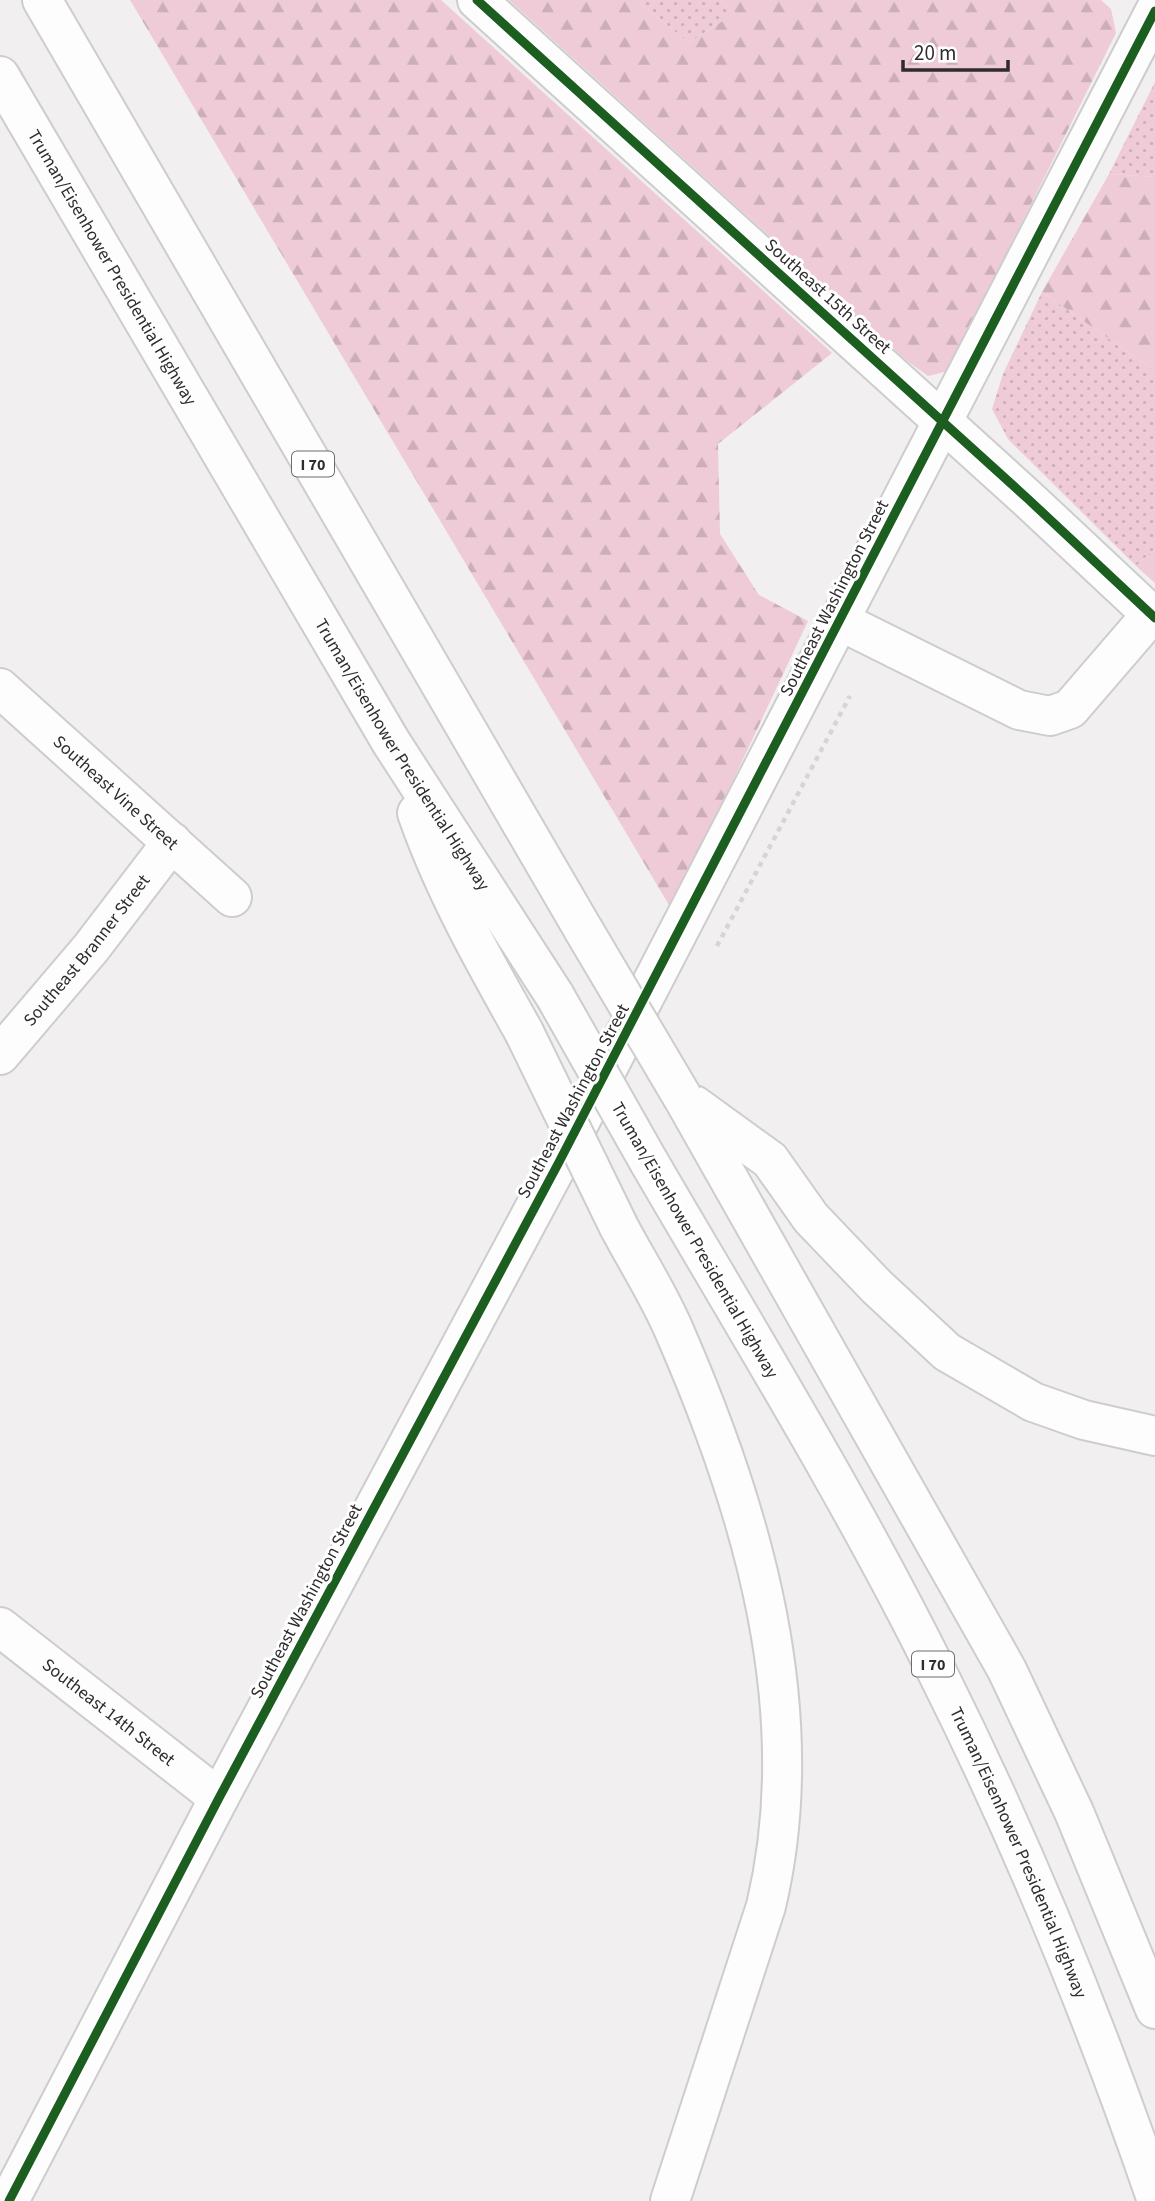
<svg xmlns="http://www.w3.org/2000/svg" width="1155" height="2201" viewBox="0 0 1155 2201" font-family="'Source Sans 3',sans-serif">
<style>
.grass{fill:url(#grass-dots)}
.forest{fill:url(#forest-firs)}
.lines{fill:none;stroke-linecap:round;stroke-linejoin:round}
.minor-casing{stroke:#cecdcd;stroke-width:42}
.highway-casing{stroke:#cecdcd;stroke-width:42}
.path{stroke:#d6d5d6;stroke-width:4.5;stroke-dasharray:5 5;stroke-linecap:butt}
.minor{stroke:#fdfdfd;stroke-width:38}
.highway{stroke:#fdfdfd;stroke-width:38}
.highway-bridge-casing{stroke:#cecdcd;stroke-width:42;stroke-linecap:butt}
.highway-bridge{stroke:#fdfdfd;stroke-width:38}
.cycleway-casing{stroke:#fff;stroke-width:13}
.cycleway{stroke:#1b5e20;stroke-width:9}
.labels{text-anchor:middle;stroke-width:6;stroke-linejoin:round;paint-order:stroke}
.shield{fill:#fff;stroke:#6d6b6c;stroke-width:2}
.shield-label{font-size:16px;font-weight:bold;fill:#2e2c2d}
.street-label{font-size:18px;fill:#2e2c2d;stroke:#fff}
</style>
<defs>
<pattern id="grass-dots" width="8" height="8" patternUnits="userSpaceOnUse" patternTransform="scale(1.75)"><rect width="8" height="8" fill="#eecbd7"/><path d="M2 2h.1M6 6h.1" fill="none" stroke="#ccaeb9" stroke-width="1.8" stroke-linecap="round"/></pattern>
<pattern id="forest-firs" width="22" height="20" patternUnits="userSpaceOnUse" patternTransform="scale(1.75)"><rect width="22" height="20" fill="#eecbd7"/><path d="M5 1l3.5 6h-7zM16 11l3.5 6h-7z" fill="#ccaeb9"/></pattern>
</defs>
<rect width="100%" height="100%" fill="#f1eff0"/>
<g class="grass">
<path d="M636 0H721L735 13 689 43Z"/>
<path d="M1155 82V177L1109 174Z"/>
<path d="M1042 292 1155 371V549L1136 566 1008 439 992 409 1003 374Z"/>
</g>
<g class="forest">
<path d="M130 0H441L832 353 718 444 720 534 759 595 808 621 672 910Z"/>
<path d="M509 0H636L689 43 735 13 721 0H1101L1111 9 1116 33 948 371 928 376 906 360Z"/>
<path d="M1109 174 1155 177V371L1042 292Z"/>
<path d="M1155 549V583L1136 566Z"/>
</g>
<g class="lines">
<defs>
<g id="minor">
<path d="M477 0 1028 499 1155 618"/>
<path d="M840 621 1019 710 1050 716 1070 709 1151 615"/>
<path id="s1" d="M0 688 232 897"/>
<path id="s2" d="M0 1055 91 948 172 842"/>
<path id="s3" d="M0 1627 219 1798"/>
<path d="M9 2201 219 1798 558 1164 1155 11"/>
</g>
<g id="highway">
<path d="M42 0 583 929"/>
<path id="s4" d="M0 76 391 742 555 996"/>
<path d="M417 813C444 890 484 961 524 1032"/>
<path d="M683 1098 1007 1670 1074 1812 1155 2009"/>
<path d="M694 1105 770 1160 811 1218 877 1287 947 1352 1033 1402 1084 1420 1155 1436"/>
<path id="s5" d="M649 1162C748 1332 852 1500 939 1676 1023 1844 1094 2018 1155 2195"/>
<path d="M619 1227C638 1263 661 1298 676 1335 753 1512 812 1713 766 1906L670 2201"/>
</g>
</defs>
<use href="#minor" class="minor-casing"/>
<use href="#highway" class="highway-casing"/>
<path class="path" d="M717 946 850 696"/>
<use href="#minor" class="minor"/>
<use href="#highway" class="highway"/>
<defs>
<g id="highway-bridge">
<path d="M583 929 683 1098"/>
<path d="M555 996 649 1162"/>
<path d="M524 1032 619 1227"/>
</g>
</defs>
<use href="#highway-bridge" class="highway-bridge-casing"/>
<use href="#highway-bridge" class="highway-bridge"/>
<defs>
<g id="cycleway">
<path d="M477 0 1028 499 1155 618"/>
<path d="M9 2201 219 1798 558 1164 1155 11"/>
</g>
</defs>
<use href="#cycleway" class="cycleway-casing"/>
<use href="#cycleway" class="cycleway"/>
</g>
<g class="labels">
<g class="shield">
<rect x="292" y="451.5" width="42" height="25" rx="5"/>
<rect x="912" y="1651.5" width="42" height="25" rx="5"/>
</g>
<g class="shield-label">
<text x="313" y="470">I 70</text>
<text x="933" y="1670">I 70</text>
</g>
<g class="street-label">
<text dy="6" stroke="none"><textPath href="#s4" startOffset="222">Truman/Eisenhower Presidential Highway</textPath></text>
<text transform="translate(828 296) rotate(42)" y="6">Southeast 15th Street</text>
<text transform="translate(834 598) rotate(-63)" y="6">Southeast Washington Street</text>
<text dy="6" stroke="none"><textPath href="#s4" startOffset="789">Truman/Eisenhower Presidential Highway</textPath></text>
<text dy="6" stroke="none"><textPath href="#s1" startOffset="156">Southeast Vine Street</textPath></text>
<text dy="6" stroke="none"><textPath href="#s2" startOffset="136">Southeast Branner Street</textPath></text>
<text transform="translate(573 1101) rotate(-62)" y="6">Southeast Washington Street</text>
<text transform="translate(695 1240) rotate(60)" y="6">Truman/Eisenhower Presidential Highway</text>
<text transform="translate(306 1601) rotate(-62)" y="6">Southeast Washington Street</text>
<text dy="6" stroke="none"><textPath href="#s3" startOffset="138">Southeast 14th Street</textPath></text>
<text dy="6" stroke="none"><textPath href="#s5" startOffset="784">Truman/Eisenhower Presidential Highway</textPath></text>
</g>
</g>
<path d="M903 60v10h105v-10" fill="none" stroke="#2e2c2d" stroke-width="3.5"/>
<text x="914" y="60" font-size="21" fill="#2e2c2d" stroke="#ffffff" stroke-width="5" paint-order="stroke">20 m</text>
</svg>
